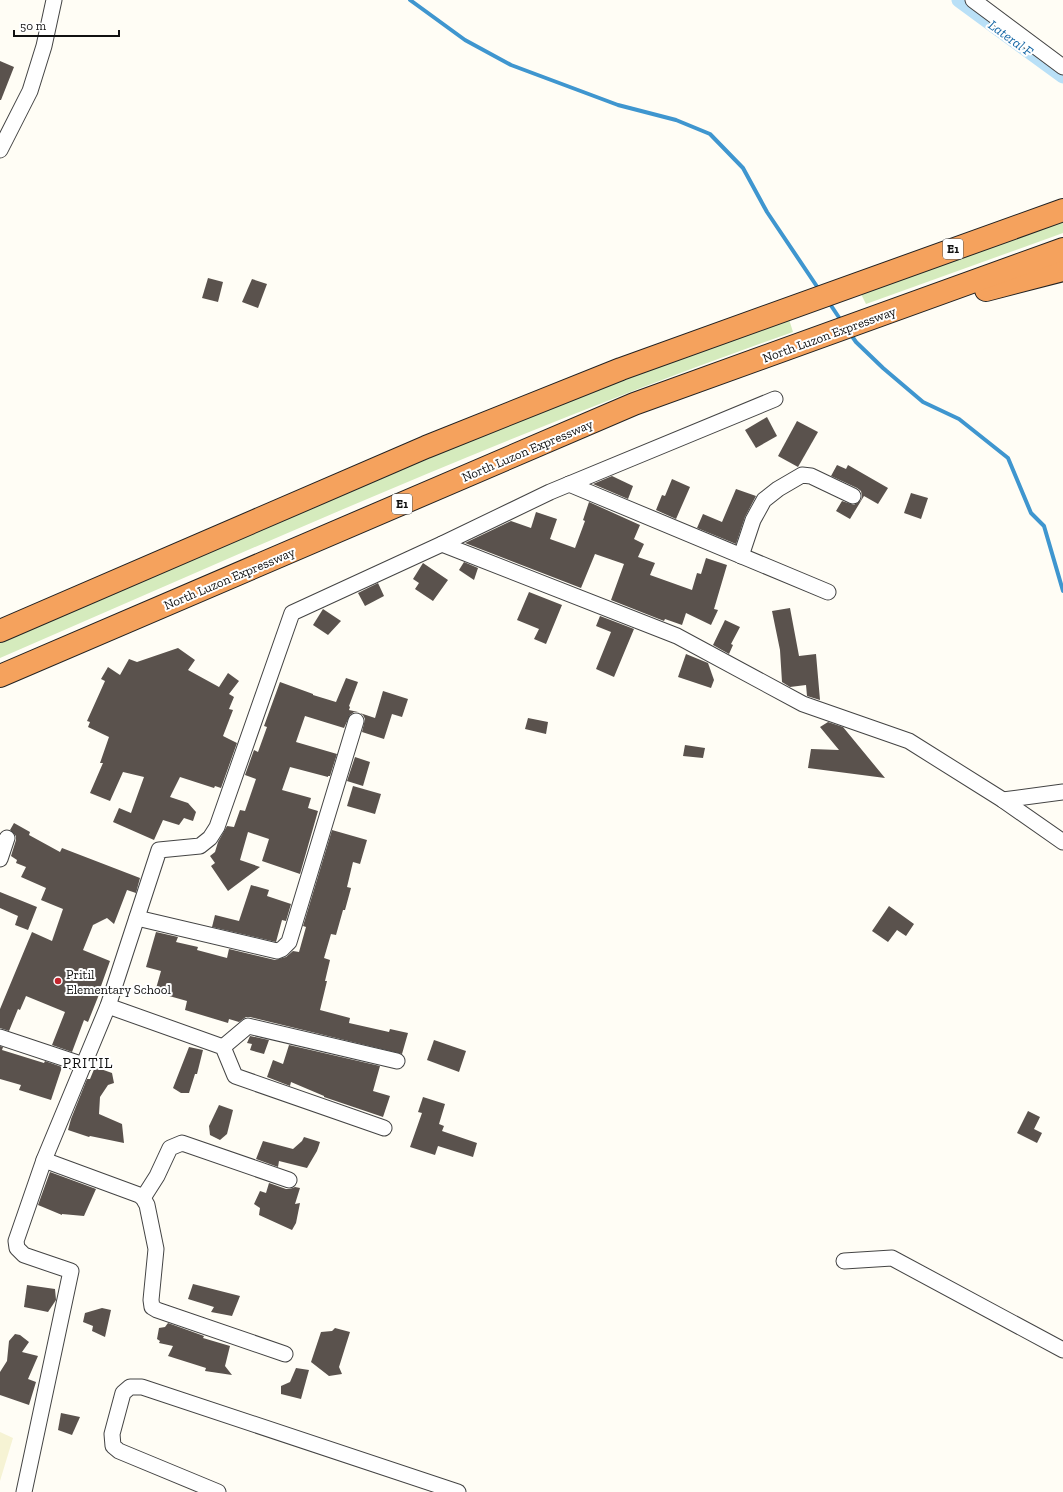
<svg xmlns="http://www.w3.org/2000/svg" width="1063" height="1492" viewBox="0 0 1063 1492" font-family="'Zilla Slab',serif">
<style>
.farmland{fill:#f6f3d4}
.green{fill:#d5ebbd}
.lines{fill:none;stroke-linecap:round;stroke-linejoin:round}
.stream{stroke:#3f96cf;stroke-width:4}
.canal{stroke:#b9e0f7;stroke-width:15}
.building{fill:#5a524d}
.minor-casing{stroke:#444;stroke-width:17}
.highway-casing{stroke:#222;stroke-width:24}
.minor{stroke:#fff;stroke-width:15}
.highway{stroke:#f5a25d;stroke-width:22}
.poi-dot{fill:#c4262e;stroke:#fff;stroke-width:1.5}
.labels{text-anchor:middle;stroke-width:4;stroke-linejoin:round;paint-order:stroke}
.shield{fill:#fff;stroke:#585858;stroke-width:1}
.shield-label{font-size:12px;font-weight:bold;fill:#111}
.street-label{font-size:13px;fill:#111;stroke:#fff}
.poi-label{font-size:13px;fill:#111;stroke:#fff;text-anchor:start}
.water-label{font-size:14px;font-style:italic;fill:#1768a6;stroke:#fff}
.quarter-label{font-size:15px;letter-spacing:1px;fill:#111;stroke:#fff}
</style>
<rect width="100%" height="100%" fill="#fffdf5"/>
<path class="farmland" d="M0 1432 13 1438 0 1481Z"/>
<g class="green">
<path d="M1063 218V233L866 304 860 292Z"/>
<path d="M788 316 793 332C523 427 262 544 0 658V641L527 415Z"/>
</g>
<g class="lines">
<g class="stream">
<path d="M410 0 465 40 511 65 618 105 676 120 710 134 743 168 767 212 820 291"/>
<path d="M828 301 842 322"/>
<path d="M849 332 856 342 883 368 923 402 959 419 1008 458 1031 513 1044 526 1063 591"/>
</g>
<path class="canal" d="M959 0 1063 76"/>
</g>
<g class="building">
<path d="M0 61 14 67 1 100H0Z"/>
<path d="M208 278 223 282 218 302 202 298Z"/>
<path d="M252 279 267 284 258 308 242 302Z"/>
<path d="M767 417 777 436 756 448 745 430Z"/>
<path d="M797 421 818 432 798 467 778 456Z"/>
<path d="M837 465 846 469 848 465 888 488 878 504 864 496 850 519 836 511 842 501 854 505 861 500 862 496 861 491 857 488 831 476Z"/>
<path d="M612 476 633 486 628 499 593 484Z"/>
<path d="M672 479 690 487 676 519 656 510 662 495 665 496Z"/>
<path d="M736 489 756 496 745 517 736 544 697 528 703 514 722 522Z"/>
<path d="M911 493 928 498 921 519 904 513Z"/>
<path d="M589 502 640 525 634 539 644 544 638 557 655 563 650 575 692 590 697 573 701 574 706 558 727 565 714 609 718 610 711 625 686 613 682 625 665 619 664 621 611 600 624 564 595 554 581 588 465 543 511 521 531 528 536 512 557 519 550 539 575 548 585 521 583 520Z"/>
<path d="M464 562 478 568 474 580 459 570Z"/>
<path d="M423 563 448 580 433 601 415 589 419 583 413 579Z"/>
<path d="M378 583 384 596 365 606 358 593Z"/>
<path d="M529 592 562 605 546 644 534 639 539 629 517 620Z"/>
<path d="M790 608 799 656 816 654 820 700 807 696 806 685 790 687 782 682 780 650 772 611Z"/>
<path d="M323 609 341 621 328 635 313 625Z"/>
<path d="M600 616 634 629 614 677 596 669 611 632 596 626Z"/>
<path d="M725 620 740 627 731 644 733 645 729 654 713 645Z"/>
<path d="M178 648 195 660 188 670 219 687 228 673 239 681 229 694 234 697 229 709 233 710 223 736 237 743 221 788 215 786 214 788 180 777 170 797 188 803 196 812 193 821 184 818 179 825 163 820 154 840 113 822 119 808 131 813 144 777 123 772 110 801 90 793 103 763H100L109 737 88 727 90 722 87 721 105 681 101 679 108 667 120 675 129 659 137 662Z"/>
<path d="M686 654 708 663 714 680 711 688 678 677Z"/>
<path d="M346 678 358 682 349 706 350 707 349 710 358 712H354L350 715 344 728 305 716 296 742 337 754 330 776H328V777L290 767 282 790 311 798 308 808 318 811 300 874 262 861 269 839 248 832 240 860 260 867 228 891 211 866 215 863 210 856 215 852 218 842 227 826 234 827 240 810 245 811 256 779 245 775 254 750 258 752 267 727 264 726 280 682 313 694V695L336 702Z"/>
<path d="M383 691 408 699 402 717 392 714 384 739 362 732 365 719 363 715 360 713 375 718Z"/>
<path d="M528 718 548 722 546 734 525 729Z"/>
<path d="M828 722 843 727 885 778 808 768 811 749 839 750 820 727Z"/>
<path d="M685 745 705 748 703 758 683 756Z"/>
<path d="M355 757 370 762 363 786 347 781Z"/>
<path d="M353 786 381 794 375 814 347 806Z"/>
<path d="M14 823 30 832 29 835 60 852 62 848 140 878 136 893 127 890 114 924 107 918 93 925 83 950 110 961 101 986 102 987 88 1022 84 1020 72 1052 52 1045 65 1012 26 996 20 1010 18 1009 9 1031 0 1028V1009L32 932 52 941 63 909 41 900 46 888 21 877 26 867 16 863 17 860 11 856 16 840V836L10 830Z"/>
<path d="M332 830 367 840 360 864 353 862 347 887 351 888 345 910H343L336 935 331 934 324 958 330 960 325 981H327L320 1010 350 1018 349 1023 389 1032 390 1029 408 1033 402 1054 250 1017H246L239 1022 229 1019 228 1023 185 1010 187 1001 155 992 161 971 146 967 156 932 178 937 176 942 198 947 197 950 227 958 229 949 275 960 286 957 293 951 299 952 306 927 303 926Z"/>
<path d="M251 885 269 890 267 896 291 904 286 921 282 920 276 942 212 927 215 915 239 921Z"/>
<path d="M0 892 37 907 28 930 15 925 18 916 0 908Z"/>
<path d="M889 906 914 924 906 936 897 930 888 942 872 931Z"/>
<path d="M250 1036 269 1040 264 1054 250 1050 252 1044 247 1043Z"/>
<path d="M434 1040 466 1051 459 1072 427 1060Z"/>
<path d="M289 1045 380 1066 373 1091 390 1096 383 1117 324 1097V1096L291 1082 290 1086 267 1077 273 1060 283 1064Z"/>
<path d="M0 1046 3 1047 2 1050 44 1063 45 1061 62 1067 51 1100 19 1090 21 1085 0 1079Z"/>
<path d="M189 1047 203 1050 197 1074H195L189 1093H181L173 1088Z"/>
<path d="M95 1067 112 1073 114 1083 108 1085 100 1097 99 1114 122 1124 124 1143 90 1136 89 1137 68 1130 71 1119 87 1079H90Z"/>
<path d="M423 1097 445 1104 439 1124 444 1126 442 1131 477 1143 473 1157 438 1146 435 1155 410 1147 422 1113 418 1112Z"/>
<path d="M219 1105 233 1110 227 1134 220 1140 210 1135 209 1126Z"/>
<path d="M1028 1111 1040 1117 1034 1129 1042 1133 1037 1143 1017 1133Z"/>
<path d="M304 1137 320 1142 317 1151 307 1168 279 1161 278 1167 256 1159 263 1141 293 1149 302 1141Z"/>
<path d="M50 1172 96 1189 84 1216 62 1214V1215L38 1205Z"/>
<path d="M269 1183 286 1189H290L295 1187 300 1188 295 1204 300 1203 296 1223 292 1230 259 1215 260 1208 254 1204 260 1191 266 1193Z"/>
<path d="M193 1284 240 1296 232 1316 211 1312 214 1307 188 1299Z"/>
<path d="M27 1285 55 1289 56 1300 48 1312 24 1307Z"/>
<path d="M102 1308 111 1310 105 1337 92 1331 93 1326 83 1322 85 1313Z"/>
<path d="M168 1323 204 1336 203 1338 230 1346 225 1366 232 1375 205 1371 206 1368 168 1356 173 1346 159 1343 160 1341 157 1339 159 1328 165 1327Z"/>
<path d="M335 1328 350 1332 339 1367 342 1374 329 1376 311 1362 321 1332 332 1331Z"/>
<path d="M15 1334 20 1335 29 1342 22 1352 38 1356 28 1379 36 1382 29 1405 0 1395V1372L7 1361 9 1341Z"/>
<path d="M296 1368 309 1370 301 1399 281 1394V1386L290 1382Z"/>
<path d="M61 1413 80 1417 72 1435 58 1430Z"/>
</g>
<g class="lines">
<defs>
<g id="minor">
<path d="M973 0 1063 67"/>
<path d="M0 150 30 91 44 46 54 0"/>
<path d="M569 484 828 592"/>
<path d="M442 544 677 636 803 704 909 741 1003 800 1063 842"/>
<path d="M741 556 753 520 764 500 778 489 802 475 811 476 853 496"/>
<path d="M1003 800 1063 792"/>
<path d="M0 859 7 838"/>
<path d="M137 918 277 951 282 949 289 942 356 721"/>
<path d="M108 1006 223 1047 235 1076 384 1128"/>
<path d="M0 1037 84 1065"/>
<path d="M223 1047 248 1026 397 1061"/>
<path d="M44 1160 139 1195 143 1198 147 1205 156 1249 151 1300 152 1307 157 1310 285 1354"/>
<path d="M143 1198 157 1176 170 1148 182 1143 289 1180"/>
<path d="M844 1261 892 1258 1063 1350"/>
<path d="M24 1492 71 1271 24 1255 17 1248 16 1241 44 1160 108 1006 159 850 200 846 210 838 217 827 292 613 442 544 550 492 775 399"/>
<path d="M218 1492 119 1451 113 1446 112 1434 123 1393 130 1387H142L458 1492"/>
</g>
<g id="highway">
<path d="M986 290 1063 270"/>
<path d="M0 631 426 447 621 369 1063 210"/>
<path d="M0 676 634 404 1063 249"/>
</g>
</defs>
<use href="#minor" class="minor-casing"/>
<use href="#highway" class="highway-casing"/>
<use href="#minor" class="minor"/>
<use href="#highway" class="highway"/>
</g>
<circle class="poi-dot" cx="58" cy="981" r="4"/>
<g class="labels">
<g class="shield">
<rect x="943" y="239" width="20" height="20" rx="3"/>
<rect x="392" y="494" width="20" height="20" rx="3"/>
</g>
<g class="shield-label">
<text x="953" y="253">E1</text>
<text x="402" y="508">E1</text>
</g>
<g class="street-label">
<text transform="translate(829 334) rotate(-20)" y="5">North Luzon Expressway</text>
<text transform="translate(527 450) rotate(-23)" y="5">North Luzon Expressway</text>
<text transform="translate(229 578) rotate(-23)" y="5">North Luzon Expressway</text>
</g>
<g class="poi-label">
<text x="66" y="979">Pritil<tspan x="66" dy="15">Elementary School</tspan></text>
</g>
<g class="water-label">
<text transform="translate(1011 38) rotate(36)" y="5">Lateral F</text>
</g>
<g class="quarter-label">
<text x="88" y="1068">PRITIL</text>
</g>
</g>
<path d="M14 30v6h105v-6" fill="none" stroke="#111111" stroke-width="2"/>
<text x="20" y="30" font-size="12" fill="#111111" stroke="#ffffff" stroke-width="3" paint-order="stroke">50 m</text>
</svg>
